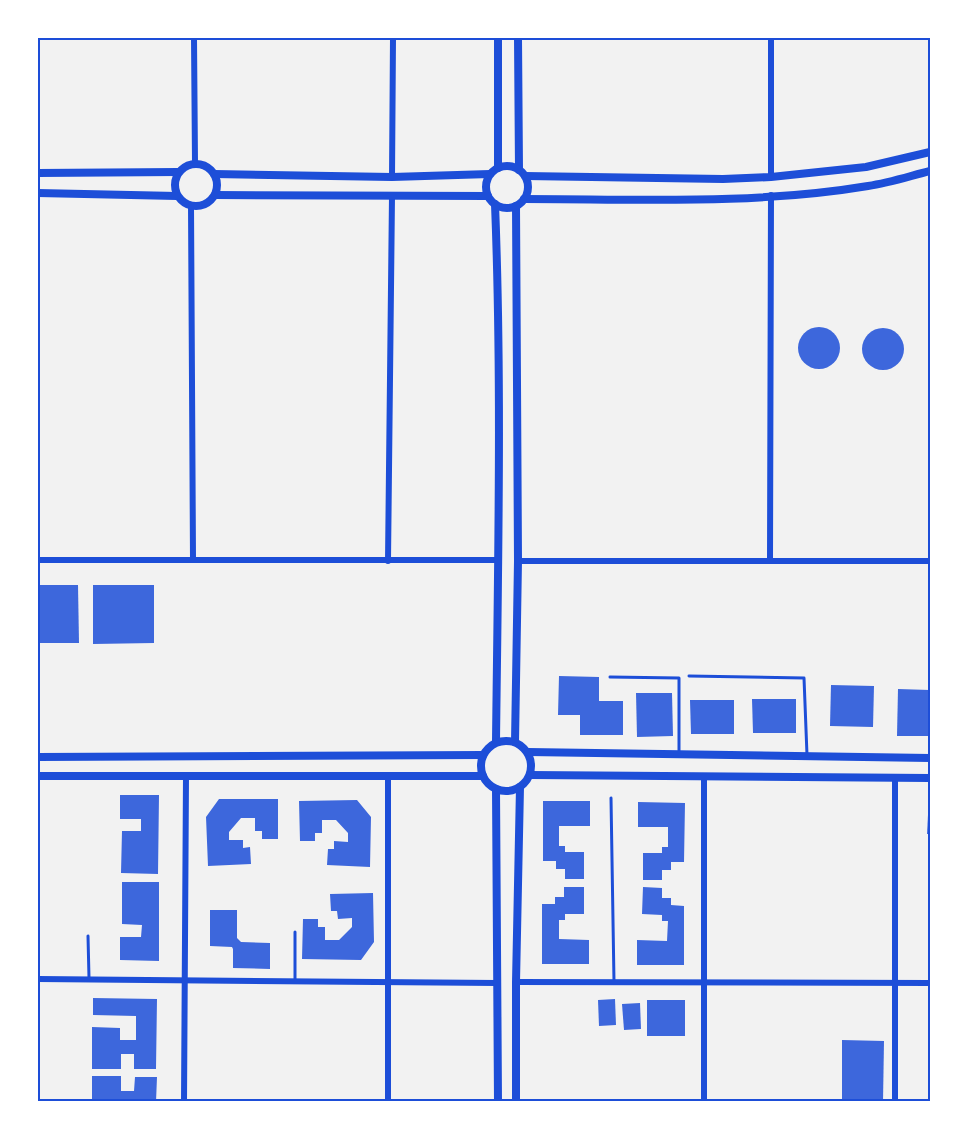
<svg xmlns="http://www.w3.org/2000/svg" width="968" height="1139" viewBox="0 0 968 1139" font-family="Helvetica,sans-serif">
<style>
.building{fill:#3d67dc}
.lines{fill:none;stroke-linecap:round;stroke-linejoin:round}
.service{stroke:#1d4ed8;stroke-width:3}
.minor{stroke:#1d4ed8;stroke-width:6}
.tertiary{stroke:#1d4ed8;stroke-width:8}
.secondary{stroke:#1d4ed8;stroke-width:8}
.neatline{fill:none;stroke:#1d4ed8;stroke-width:2}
</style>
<rect width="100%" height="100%" fill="#f2f2f2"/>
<g class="building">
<circle cx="819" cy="348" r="21"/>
<circle cx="883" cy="349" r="21"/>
<path d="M38 585H78L79 643H38Z"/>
<path d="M93 585H154V643L93 644Z"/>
<path d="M559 676 599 677V701H623V735H580V715H558Z"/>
<path d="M831 685 874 686 873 727 830 726Z"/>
<path d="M898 689 930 690V736H897Z"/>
<path d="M636 693H672L673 736 637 737Z"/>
<path d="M752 699H796V733H753Z"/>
<path d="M690 700H734V734H691Z"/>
<path d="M120 795H159L158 874 121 873 122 831H141V819H120Z"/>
<path d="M929 796H930V834H927Z"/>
<path d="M219 799H278V839H262V831H255V818H241L229 832V840H243V848L250 847 251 864 208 866 206 817Z"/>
<path d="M357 800 371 817 370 867 327 865 328 849H334V841L348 842V833L336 820H322V833H315V841H300L299 801Z"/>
<path d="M543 801H590V826H559V846H565V852H584V879H565V869H556V861H543Z"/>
<path d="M638 802 685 803 684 862H671V870H662V880H643V853H662V847H668V827H638Z"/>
<path d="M122 882H159V961L120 960V937H141L142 925 122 924Z"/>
<path d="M564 887H584V914H565V920H559V939L589 940V964H542V904H555V897H564Z"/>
<path d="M643 887 662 888V898H671V905L684 906V965H637V940L667 941 668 921H662V915L642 914Z"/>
<path d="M373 893 374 942 361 960 302 959 303 919H318V927H325V940H339L352 927V918L338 919 337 911H331L330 894Z"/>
<path d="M210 910H237V938L241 942 270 943V969L233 968V949L232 947 210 946Z"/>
<path d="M93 998 157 999 156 1069H134V1054H121V1069H92V1027L120 1028V1040H136V1016L93 1015Z"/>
<path d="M615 999 616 1025 599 1026 598 1000Z"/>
<rect x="647" y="1000" width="38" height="36"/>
<path d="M640 1003 641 1029 624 1030 622 1004Z"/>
<path d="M842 1040 884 1041 883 1102H842Z"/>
<path d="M92 1076H121V1091H134L135 1077H157L156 1102H92Z"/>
</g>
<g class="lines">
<g class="service">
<path d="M689 676 804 678 807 755"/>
<path d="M610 677 679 678V752"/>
<path d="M611 798 614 982"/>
<path d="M295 932V980"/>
<path d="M88 936 89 978"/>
</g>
<g class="minor">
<path d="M194 38 195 163"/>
<path d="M392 177 393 38"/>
<path d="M771 177V38"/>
<path d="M191 205 193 559"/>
<path d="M38 560H498"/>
<path d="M770 560 771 195"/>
<path d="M388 561 392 196"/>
<path d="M518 561H930"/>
<path d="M38 979 497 983"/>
<path d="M516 982 930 983"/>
<path d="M184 1102 186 776"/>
<path d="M388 1102V777"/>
<path d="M704 1102V776"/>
<path d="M895 1102V779"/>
</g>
<g class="tertiary">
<path d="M518 38 519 170"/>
<circle cx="196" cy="185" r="21"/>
<circle cx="507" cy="187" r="21"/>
<path d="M498 168V38"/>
<path d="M38 173 178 172"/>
<path d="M214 174 392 177 490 174"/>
<path d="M525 176 723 179 771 177 866 167 930 152"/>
<path d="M38 193 177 196"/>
<path d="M215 195 488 196"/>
<path d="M524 199C638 199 755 205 868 186 889 183 910 176 930 171"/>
<path d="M495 204C502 383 498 563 496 742"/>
<path d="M515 742 518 561 516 206"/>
<path d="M496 789 498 1102"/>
<path d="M516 1102V982L520 787"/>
</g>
<g class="secondary">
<circle cx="506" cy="766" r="25"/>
<path d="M528 752 930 758"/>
<path d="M38 757 483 755"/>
<path d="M530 775 930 778"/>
<path d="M38 776H483"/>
</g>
</g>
<rect width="968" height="1139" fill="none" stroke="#ffffff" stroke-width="78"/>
<rect x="39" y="39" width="890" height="1061" class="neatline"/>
</svg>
